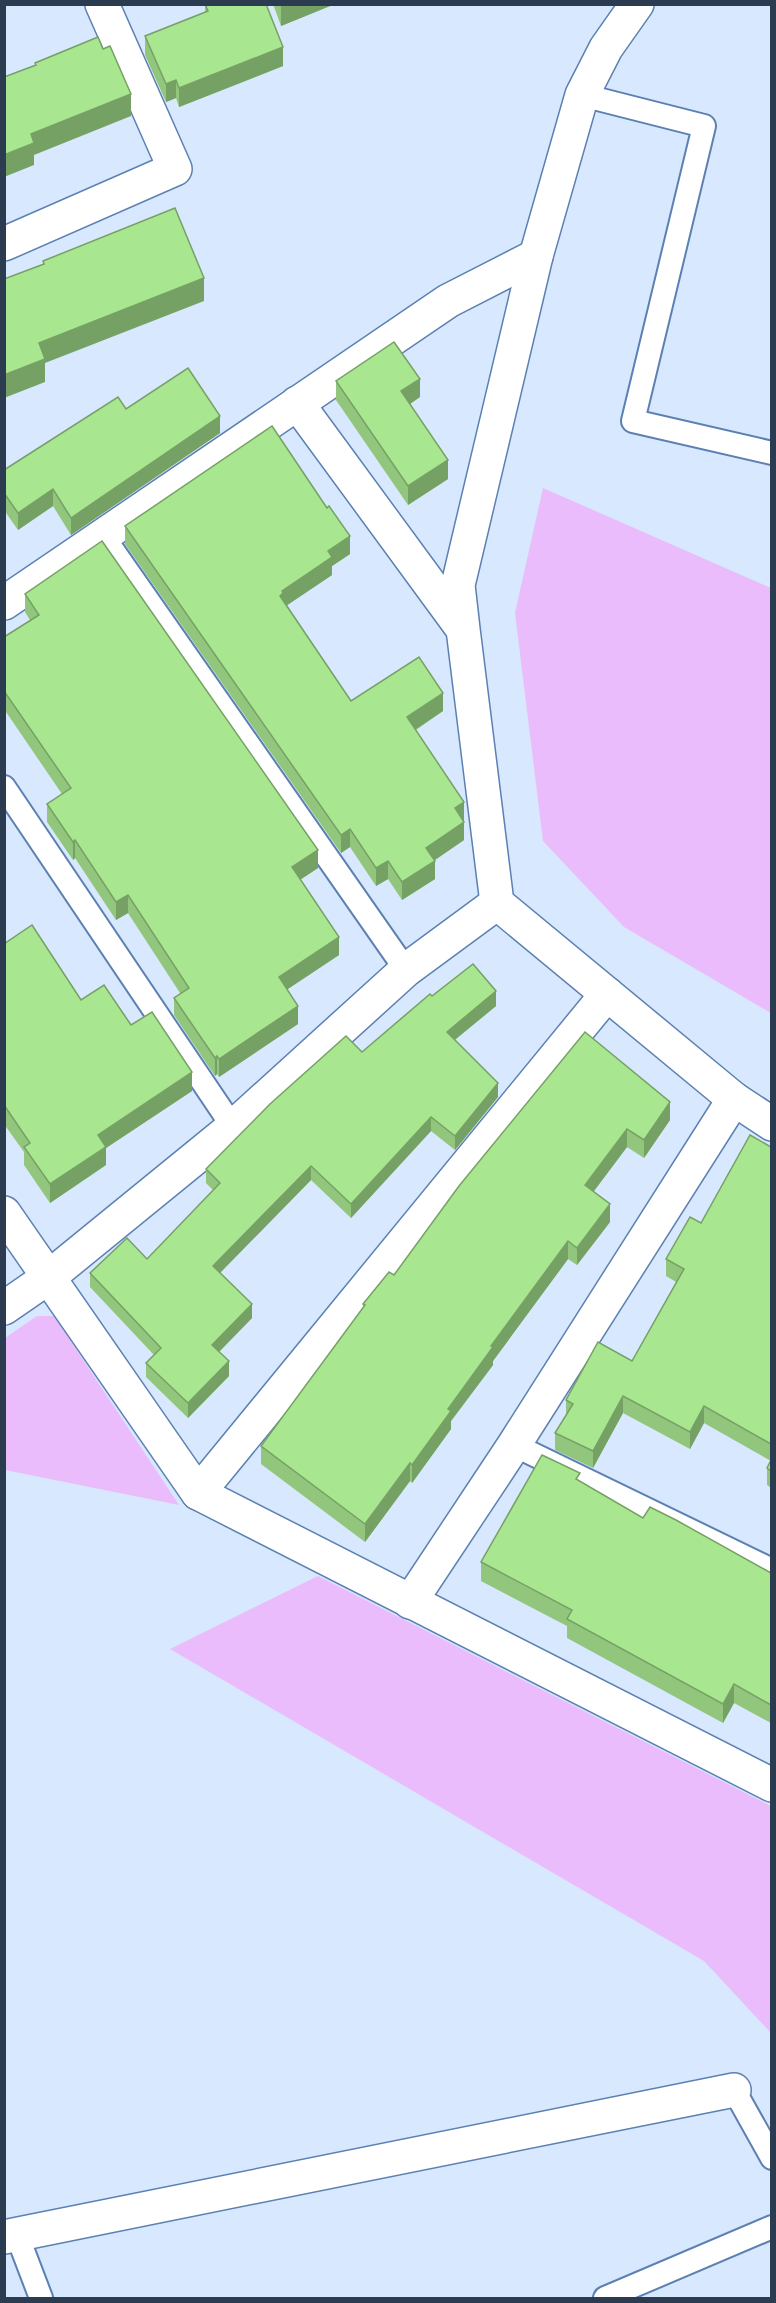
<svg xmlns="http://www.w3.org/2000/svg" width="776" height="2303" viewBox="0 0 776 2303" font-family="Helvetica,sans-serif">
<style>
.green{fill:#eabcfb}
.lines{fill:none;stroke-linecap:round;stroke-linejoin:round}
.lane-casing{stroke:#5c80b2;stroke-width:26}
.street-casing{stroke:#5c80b2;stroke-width:36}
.lane{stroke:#fff;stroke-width:22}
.street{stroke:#fff;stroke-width:33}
.wall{fill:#91c67c}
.shaded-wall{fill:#76a165}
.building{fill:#a9e690;stroke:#76a165;stroke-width:1.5}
</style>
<rect width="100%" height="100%" fill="#d8e8fe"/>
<g class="green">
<path d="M543 488 771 588V1013L624 927 543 841 515 613Z"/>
<path d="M37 1316H54L179 1505 5 1470V1338Z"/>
<path d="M318 1576 771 1806V2033L704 1961 170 1649Z"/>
</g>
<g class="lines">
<defs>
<g id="lane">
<path d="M582 95 704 126 633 421 772 453"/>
<path d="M103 536 406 970"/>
<path d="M4 787 233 1127"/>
<path d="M514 1445 772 1570"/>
<path d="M734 2090 772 2158"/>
<path d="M17 2235 41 2298"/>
<path d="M605 2298 772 2227"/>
</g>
<g id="street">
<path d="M637 4 606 48 582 95 536 256 458 585 463 629 497 903 734 1099 772 1124"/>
<path d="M4 244 175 169 102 4"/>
<path d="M297 403 462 628"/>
<path d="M4 603 448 301 536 256"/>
<path d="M4 1213 198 1493 772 1785"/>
<path d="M4 1308 49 1277 233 1127 406 970 497 903"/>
<path d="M198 1493 607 994"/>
<path d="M410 1602 514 1445 734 1099"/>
<path d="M4 2237 734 2090"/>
</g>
</defs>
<use href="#lane" class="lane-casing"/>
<use href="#street" class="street-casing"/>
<use href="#lane" class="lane"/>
<use href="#street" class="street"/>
</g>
<g class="wall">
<path d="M205 4H266L283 66 179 107 176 98 166 102 145 55V36L205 12Z"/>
<path d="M273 4H335L281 26Z"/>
<path d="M336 381 420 397 410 404 448 479 408 505 336 400Z"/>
<path d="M126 409 220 433 71 535 53 506 18 530 4 510V470Z"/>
<path d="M327 508 350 554 332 566V575L287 605 351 701 443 711 416 730 464 820 463 821 464 840 435 860V879L402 900 388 879 376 886 350 847 341 853 125 544V526Z"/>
<path d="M25 594 318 868 300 880 339 955 287 989 298 1024 219 1077 217 1074 215 1076 174 1015V998L180 993 128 913 116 920 75 858 73 860 47 822V804L62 794 4 709V637L30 620 25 612Z"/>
<path d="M4 944 81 1000 131 1025 192 1091 106 1148V1165L50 1203 24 1165V1152L4 1124Z"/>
<path d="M432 996 496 1006 455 1040 498 1097 455 1150 431 1131 351 1218 311 1180 220 1273 252 1318 219 1352 229 1376 188 1418 146 1377V1363L154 1355 90 1287V1273L147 1259 213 1190 206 1183V1169L362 1052Z"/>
<path d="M585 1032 670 1120 644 1158 627 1147 593 1192 610 1222 577 1265 568 1259 493 1361V1365L451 1421V1429L412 1483 410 1481 365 1542 261 1464V1446L363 1308V1304L394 1275Z"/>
<path d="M771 1147V1488L767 1485V1468L771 1461 704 1423 690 1449 623 1413 593 1468 555 1450V1433L566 1416V1400L632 1361 676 1282 666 1276V1259L701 1223Z"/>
<path d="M580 1481 643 1518 771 1573V1723L734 1703 723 1723 567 1638V1626L481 1581V1562Z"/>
</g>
<g class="shaded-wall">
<path d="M281 4H335L281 26Z"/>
<path d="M283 47V66L179 107V88Z"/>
<path d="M176 80V98L166 102V84Z"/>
<path d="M131 94V116L34 155V165L4 177V155L31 134Z"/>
<path d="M204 278V301L45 363V382L4 398V375L39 343Z"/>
<path d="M420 379V397L401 410V391Z"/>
<path d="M220 416V433L71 535V518Z"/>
<path d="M448 460V479L408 505V486Z"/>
<path d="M53 489V506L18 530V513Z"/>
<path d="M350 536V554L332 566V575L283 608 280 596 282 591 328 551Z"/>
<path d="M443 693V711L407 735V717Z"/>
<path d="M464 802V820L455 826V808Z"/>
<path d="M464 822V840L426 866V848Z"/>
<path d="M350 829V847L341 853V835Z"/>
<path d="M75 840V858L73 860V842Z"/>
<path d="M318 850V868L292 885V867Z"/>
<path d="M388 861V879L376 886V868Z"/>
<path d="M435 861V879L402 900V882Z"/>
<path d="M128 895V913L116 920V902Z"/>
<path d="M339 937V955L279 995V977Z"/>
<path d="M496 991V1006L447 1046V1032Z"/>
<path d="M298 1006V1024L219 1077V1059Z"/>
<path d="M217 1056V1074L215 1076V1058Z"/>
<path d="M192 1072V1091L106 1148V1165L50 1203V1184L98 1135Z"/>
<path d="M498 1083V1097L455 1150V1136Z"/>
<path d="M670 1102V1120L644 1158V1140Z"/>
<path d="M431 1117V1131L351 1218V1204Z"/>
<path d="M627 1129V1147L585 1203V1185Z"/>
<path d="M311 1166V1180L213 1280V1266Z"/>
<path d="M610 1204V1222L577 1265V1248Z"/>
<path d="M568 1241V1259L493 1361V1365L451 1421V1429L412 1483V1465L448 1409 491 1346Z"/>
<path d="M252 1304V1318L212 1359V1345Z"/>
<path d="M229 1361V1376L188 1418V1403Z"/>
<path d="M623 1396V1413L593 1468V1451Z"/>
<path d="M704 1406V1423L690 1449V1432Z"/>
<path d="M410 1463V1481L365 1542V1524Z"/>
<path d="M734 1684V1703L723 1723V1704Z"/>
</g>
<g class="building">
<path d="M205 4H266L283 47 179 88 176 80 166 84 145 36 208 11Z"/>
<path d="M98 37 103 49 110 46 131 94 31 134 34 143 4 155V77L36 65 35 63Z"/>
<path d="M175 208 204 278 39 343 45 359 4 375V279L44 264 43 261Z"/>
<path d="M394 342 420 379 401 391 448 460 408 486 336 381Z"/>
<path d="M188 368 220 416 71 518 53 489 18 513 4 493V470L118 397 126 409Z"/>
<path d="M272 426 327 508 329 506 350 536 328 551 332 557 282 591 283 593 280 596 351 701 419 657 443 693 407 717 464 802 455 808 464 822 426 848 435 861 402 882 388 861 376 868 350 829 341 835 125 526Z"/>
<path d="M102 541 318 850 292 867 339 937 279 977 298 1006 219 1059 217 1056 215 1058 174 998 189 988 128 895 116 902 75 840 73 842 47 804 71 788 4 691V637L39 615 25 594Z"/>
<path d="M32 925 81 1000 104 985 131 1025 152 1012 192 1072 98 1135 106 1147 50 1184 24 1147 30 1143 4 1105V944Z"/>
<path d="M473 964 496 991 447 1032 498 1083 455 1136 431 1117 351 1204 311 1166 213 1266 252 1304 212 1345 229 1361 188 1403 146 1363 161 1348 90 1273 127 1238 147 1259 220 1183 206 1169 270 1104 346 1036 362 1052 430 994 432 996Z"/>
<path d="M585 1032 670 1102 644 1140 627 1129 585 1185 610 1204 577 1248 568 1241 491 1346 493 1347 448 1409 451 1411 412 1465 410 1463 365 1524 261 1446 365 1305 363 1304 389 1272 394 1275 459 1186Z"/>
<path d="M750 1135 771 1147V1444L704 1406 690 1432 623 1396 593 1451 555 1433 573 1404 566 1400 598 1342 632 1361 684 1269 666 1259 690 1217 701 1223Z"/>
<path d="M542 1455 580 1473 576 1479 643 1518 650 1507 676 1520 771 1573V1705L734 1684 723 1704 567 1619 572 1610 481 1562Z"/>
<path d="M771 1460V1471L767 1468Z"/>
</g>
<rect width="776" height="2303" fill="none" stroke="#2b3b50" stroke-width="12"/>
</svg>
